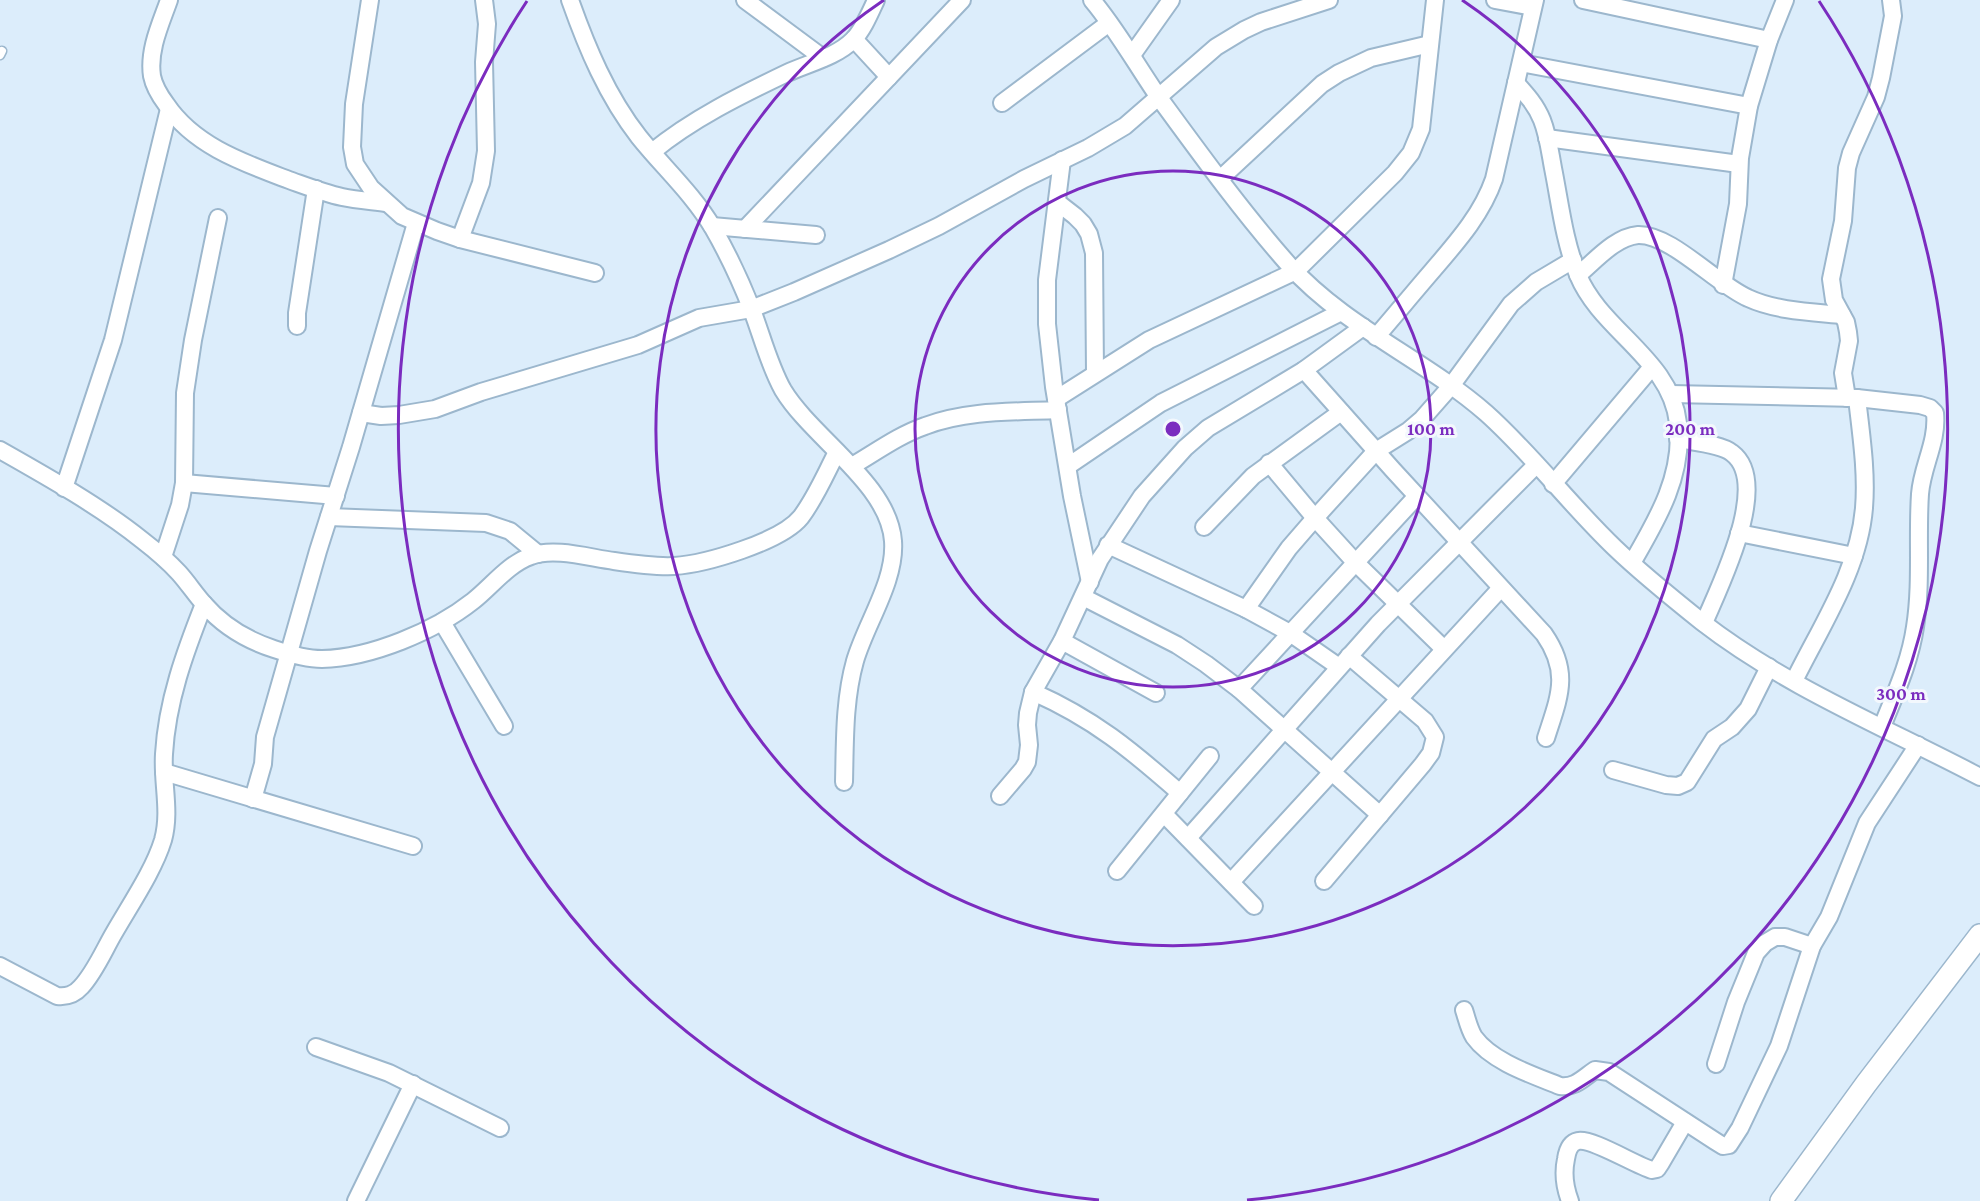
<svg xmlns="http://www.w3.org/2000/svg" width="1980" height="1201" viewBox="0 0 1980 1201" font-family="'Crimson Pro',serif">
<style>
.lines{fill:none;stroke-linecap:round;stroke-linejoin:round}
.service-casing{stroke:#9cb7cd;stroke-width:11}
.minor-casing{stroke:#9cb7cd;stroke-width:20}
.tertiary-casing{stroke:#9cb7cd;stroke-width:24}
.service{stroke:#fff;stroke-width:8}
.minor{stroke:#fff;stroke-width:16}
.tertiary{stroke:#fff;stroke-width:21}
.ring{fill:none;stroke:#7b2cbf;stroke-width:3}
.centre{fill:#7b2cbf;stroke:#f3f8fd;stroke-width:3}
.ring-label{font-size:18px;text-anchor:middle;font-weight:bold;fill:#7b2cbf;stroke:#f3f8fd;stroke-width:6;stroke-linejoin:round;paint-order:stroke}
</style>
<rect width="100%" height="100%" fill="#dcedfb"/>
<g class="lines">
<defs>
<path id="service" d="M0 55 2 51"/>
<g id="minor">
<path d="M169 0C161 23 148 50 152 76 154 86 160 96 166 104 194 146 244 163 289 180 306 186 324 193 342 197 356 200 372 201 387 203"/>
<path d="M370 0 354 104 352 147 355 164 371 188 402 216 437 231 460 239 595 273"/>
<path d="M570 0C587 48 607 96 639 137 663 167 693 194 713 228 728 254 741 282 752 310 762 336 769 365 783 390 812 438 889 484 893 541 896 581 866 623 855 661 844 700 845 742 844 782"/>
<path d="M745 0 823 58"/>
<path d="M1092 0C1118 31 1137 66 1160 99 1201 155 1243 213 1289 265 1345 327 1424 359 1486 413 1532 454 1570 505 1615 548 1642 574 1672 598 1702 622 1786 687 1887 728 1980 777"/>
<path d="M1495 0 1533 7"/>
<path d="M1583 0 1769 40"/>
<path d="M854 39 889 77"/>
<path d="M1132 55 1171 0"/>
<path d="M1521 63 1749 106"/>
<path d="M1516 83C1526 94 1536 105 1542 120 1548 135 1550 152 1553 168 1560 203 1564 241 1578 275 1601 331 1671 359 1678 423 1684 475 1657 520 1632 563"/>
<path d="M1002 103 1109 23"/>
<path d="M1547 138 1739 164"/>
<path d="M652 152C692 119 741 95 787 73 809 63 836 57 853 40 863 30 870 13 876 0"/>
<path d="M1062 160 1047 280V324L1054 387 1072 496 1090 582"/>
<path d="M1220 179 1322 84 1339 73 1371 58 1430 44"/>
<path d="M1057 202 1075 216 1083 224 1089 234 1094 253 1095 373"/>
<path d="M712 226 816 235"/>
<path d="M745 229 962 0"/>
<path d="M460 239 481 183 486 151 484 62 487 24 484 0"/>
<path d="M1578 275C1595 261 1615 237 1638 235 1671 234 1716 284 1748 298 1776 311 1811 312 1842 315"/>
<path d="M1723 285 1738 204 1740 158 1749 106 1769 40 1785 0"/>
<path d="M297 326V313L316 189"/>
<path d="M1376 337C1395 315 1414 292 1433 270 1457 242 1482 214 1494 179L1535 0"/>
<path d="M1304 370 1393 470 1544 634C1571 673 1559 697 1546 738"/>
<path d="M1671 394 1857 398 1920 405 1930 408 1935 413C1938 442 1922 466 1920 494 1917 538 1922 583 1915 627 1910 662 1895 694 1882 727"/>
<path d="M1847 398 1843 373 1849 341 1848 332 1846 322 1834 300 1831 279 1843 221 1847 168 1851 153 1876 97 1881 78 1893 16 1891 0"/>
<path d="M1056 399 1149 340 1296 271 1395 173 1411 153 1421 129 1435 0"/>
<path d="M361 413 381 416 399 415 435 409 481 392 638 345 699 318 751 309 794 292 889 250 939 226 1024 179 1088 148 1125 126 1216 47 1244 30 1261 22 1329 0"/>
<path d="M1678 439C1693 442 1721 444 1732 453 1772 483 1719 587 1704 623"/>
<path d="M0 450C46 476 101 507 142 540 155 550 168 561 179 573 188 583 195 594 204 604 223 626 246 640 274 649 289 654 306 659 322 659 371 658 435 631 473 601 492 586 508 564 531 556 554 547 590 558 614 561 634 564 654 567 674 566 705 564 781 542 801 517 816 497 826 473 837 452"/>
<path d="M1269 463 1315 518 1355 562 1444 649"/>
<path d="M852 466C876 452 899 435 925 426 967 410 1014 412 1058 410"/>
<path d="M1068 466 1161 403 1341 312"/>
<path d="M184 483 336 496"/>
<path d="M1553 484 1652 367"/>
<path d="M64 488 113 340 169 109"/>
<path d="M329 517 486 523 510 531 538 554"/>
<path d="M1204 527 1253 476 1341 412"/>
<path d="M1739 533 1854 556"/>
<path d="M1108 545 1246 609 1290 633 1339 667"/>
<path d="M163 557 180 505 184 483 185 393 193 340 218 218"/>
<path d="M1083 597 1177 645 1206 664 1239 689 1380 815"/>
<path d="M1246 609 1289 548 1315 518 1376 451 1408 431 1422 419 1451 386 1511 304 1536 282 1573 260"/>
<path d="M442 622 504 726"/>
<path d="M1062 641 1156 693"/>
<path d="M1794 681C1821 626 1859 570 1864 508 1867 472 1861 434 1857 398"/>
<path d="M1239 689 1417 496"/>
<path d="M1033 692C1094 719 1131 750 1180 793"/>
<path d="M1613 770 1666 785 1678 786 1687 782 1714 739 1732 727 1748 709 1769 667"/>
<path d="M164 772 413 846"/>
<path d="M1000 796 1023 769 1027 762 1029 745 1027 725 1028 713 1033 692 1062 641 1100 559 1142 496 1185 448 1208 428 1304 370 1363 327"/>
<path d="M253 799 263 764 265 737 318 551 351 447 416 223"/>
<path d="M1164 814 1254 906"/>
<path d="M1188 838 1378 624 1536 465"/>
<path d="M1117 871 1210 756"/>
<path d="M1324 881 1423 764 1431 753 1435 737 1425 721 1349 656"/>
<path d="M1231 882 1501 588"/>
<path d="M0 966 57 996C67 997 74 995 81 987 95 972 104 950 114 933 130 905 154 870 163 840 171 811 162 783 164 754 167 701 185 652 204 604"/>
<path d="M1464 1010C1467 1019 1469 1029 1474 1037 1492 1062 1533 1075 1560 1086 1575 1088 1583 1078 1595 1070L1609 1072 1715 1141 1723 1146 1729 1145 1740 1128 1779 1046 1812 946 1829 917 1867 823 1918 745"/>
<path d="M316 1047 389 1073 500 1128"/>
<path d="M1716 1064 1736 1002 1756 953 1765 943 1775 937H1785L1812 946"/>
<path d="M356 1201 413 1084"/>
<path d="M1570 1201C1565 1188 1563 1173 1566 1159 1567 1152 1569 1143 1578 1141 1592 1138 1635 1165 1652 1170L1657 1169 1661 1163 1685 1122"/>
</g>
<path id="tertiary" d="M1781 1201 1866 1084 1980 935"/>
</defs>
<use href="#service" class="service-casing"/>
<use href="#minor" class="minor-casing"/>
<use href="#tertiary" class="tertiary-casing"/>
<use href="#service" class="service"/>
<use href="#minor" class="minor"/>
<use href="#tertiary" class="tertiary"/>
</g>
<g class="ring">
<circle cx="1173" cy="429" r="258"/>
<path d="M1462 0A517 517 0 1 1 884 0"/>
<path d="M1099 1200A775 775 0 0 1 527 1M1819 1A775 775 0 0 1 1247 1200"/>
</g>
<circle cx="1173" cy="429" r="9" class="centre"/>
<g class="ring-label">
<text x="1431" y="435">100 m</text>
<text x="1690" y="435">200 m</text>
<text x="1901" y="700">300 m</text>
</g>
</svg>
